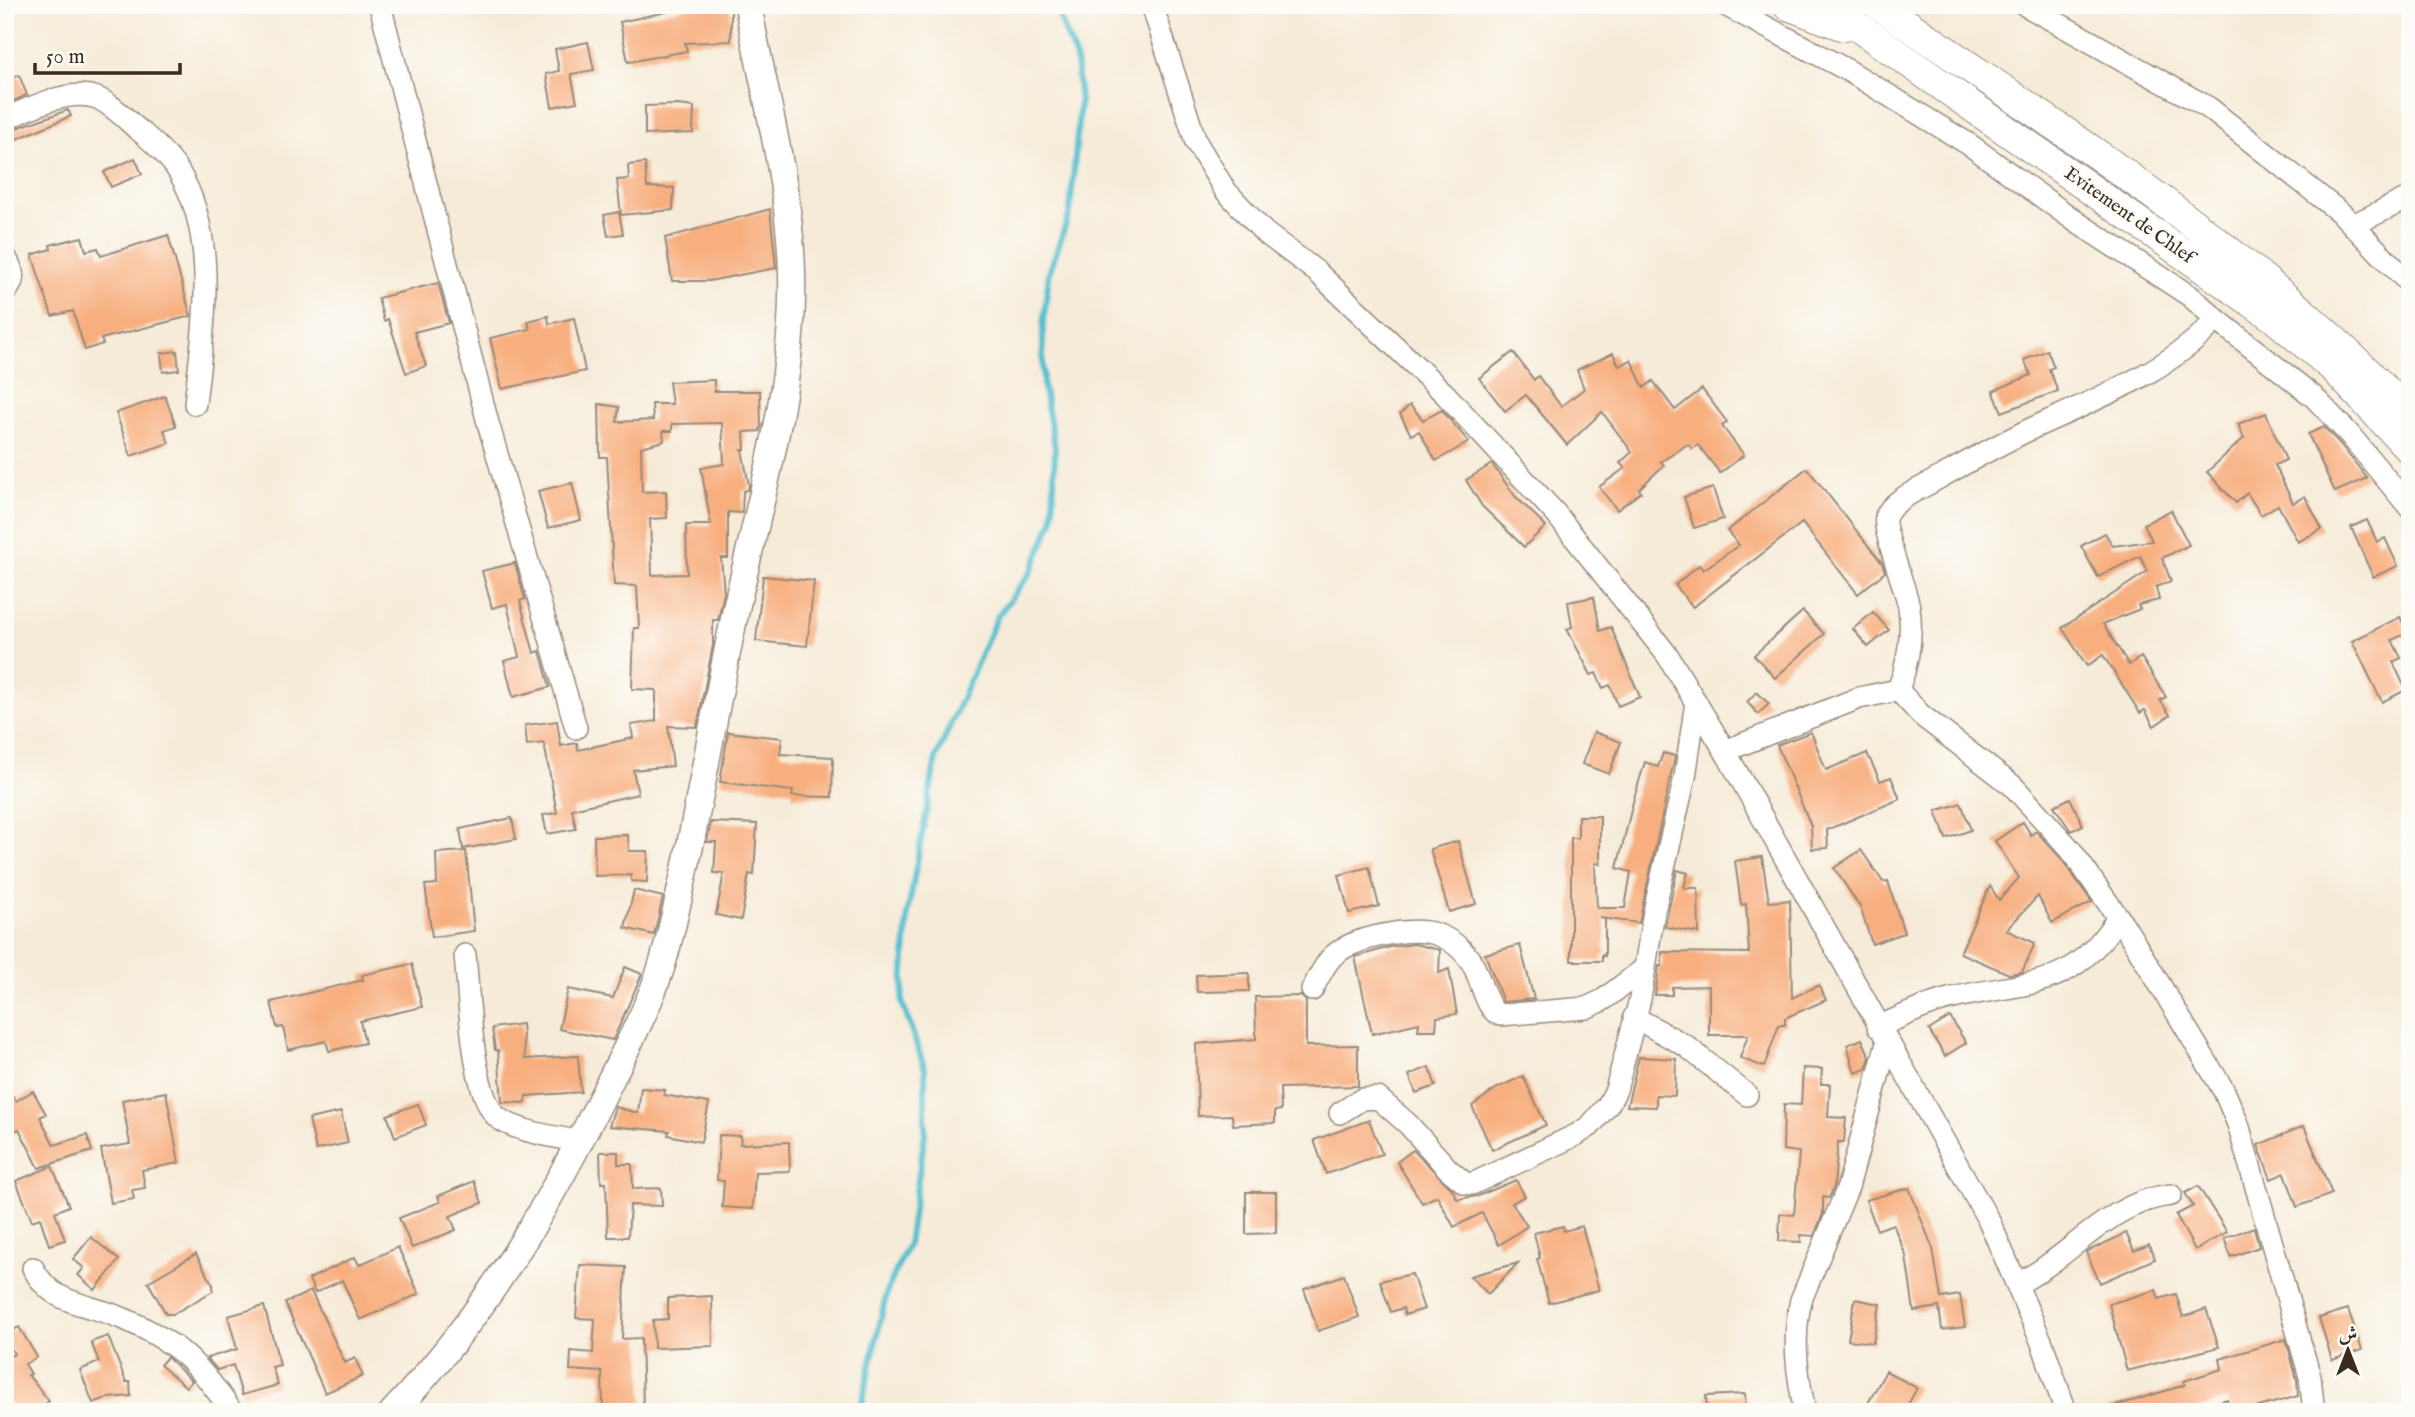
<svg xmlns="http://www.w3.org/2000/svg" width="2415" height="1417" viewBox="0 0 2415 1417" font-family="'IM FELL English',Amiri,serif">
<style>
.lines{fill:none;stroke-linecap:round;stroke-linejoin:round}
.stream{stroke:#54bfcf;stroke-width:6}
.building{fill:#f8af7f;fill-rule:evenodd}
.minor-casing{stroke:#988a7b;stroke-width:24}
.major-casing{stroke:#988a7b;stroke-width:29}
.highway-casing{stroke:#988a7b;stroke-width:32}
.minor{stroke:#fff;stroke-width:21}
.major{stroke:#fff;stroke-width:26}
.highway{stroke:#fff;stroke-width:30}
.labels{text-anchor:middle;stroke-width:6;stroke-linejoin:round;paint-order:stroke}
.street-label{font-size:19px;fill:#3b2a1e;stroke:#fdfcf7}
</style>
<rect width="100%" height="100%" fill="#fdfcf7"/>
<filter id="ink" filterUnits="userSpaceOnUse"><feTurbulence type="fractalNoise" baseFrequency=".0143" numOctaves="2"/><feDisplacementMap in="SourceGraphic" scale="14" xChannelSelector="R" yChannelSelector="G"/><feConvolveMatrix kernelMatrix="1 2 1 2 8 2 1 2 1" color-interpolation-filters="sRGB"/></filter>
<filter id="wash" filterUnits="userSpaceOnUse"><feTurbulence type="fractalNoise" baseFrequency=".00686" numOctaves="4" result="noise"/><feDisplacementMap in="SourceGraphic" scale="28" xChannelSelector="R" yChannelSelector="G"/><feGaussianBlur stdDeviation="1.57" result="paint"/><feColorMatrix in="noise" values="0 0 0 0 0 0 0 0 0 0 0 0 0 0 0 0 0 1.4 0 .05"/><feComposite in="paint" operator="in"/></filter>
<g filter="url(#wash)">
<rect width="100%" height="100%" fill="#f6ebd8"/>
<g class="lines">
<path class="stream" d="M860 1412 887 1291 908 1244 925 1134V1069L902 1002 908 911 936 758 997 617 1031 572 1053 520 1055 447 1043 385V326L1049 273 1070 212 1080 102 1076 59 1055 5"/>
</g>
<g id="blocks">
<g class="building">
<path d="M698 5H731V41L685 43 687 51 628 62 620 22Z"/>
<path d="M588 42 594 70 571 74 577 102 552 107 546 74 559 71 555 49Z"/>
<path d="M19 75 27 95 5 105V80Z"/>
<path d="M678 105 694 107 693 133 645 135V106Z"/>
<path d="M68 110 71 116 5 144V132Z"/>
<path d="M135 158 142 174 111 187 104 172Z"/>
<path d="M645 163 647 187 674 188 673 210 621 215 617 180 629 179 628 165Z"/>
<path d="M770 209 776 268 709 281H672L665 238Z"/>
<path d="M619 212 623 234 608 236 604 215Z"/>
<path d="M168 235 191 316 101 339 103 344 85 350 73 311 52 316 32 255 51 249 50 245 82 237 86 251 98 248 101 256Z"/>
<path d="M438 283 449 323 414 332 426 366 406 373 388 319 384 321 378 298Z"/>
<path d="M548 316 549 324 574 318 585 371 502 389 490 338 530 329 528 321Z"/>
<path d="M2047 350 2054 367 2049 369 2058 391 2002 412 1993 391 2031 375 2024 360Z"/>
<path d="M177 351 179 370 163 372 161 353Z"/>
<path d="M1513 352 1534 380 1538 376 1561 406 1584 389 1577 370 1613 353 1619 366 1631 360 1644 388 1653 381 1675 410 1702 389 1727 422 1722 426 1744 455 1720 473 1698 445 1692 449 1688 444 1661 462 1664 465 1639 489 1641 492 1617 510 1599 487 1625 468 1620 463 1632 452 1602 412 1567 445 1526 395 1505 411 1479 378Z"/>
<path d="M714 380V391H760L761 426 760 431 744 432 745 450H742L749 485 748 490 743 491 742 513 728 512V558H721L724 592 718 620H713V645L697 727 668 726 673 766 633 770 638 794 572 809 576 829 547 834 543 815 557 813 544 743 527 745 525 725 557 721 561 746 577 743 578 750 633 738 631 725 656 721V690L632 689 634 628H639L637 586 614 585 607 457H600L599 404 619 407 617 422 653 420 652 404H672L669 382ZM722 423 724 464 701 468 711 525H686L687 574 652 575 650 519 667 518 666 491 642 492 641 447 664 441 663 431H672V424Z"/>
<path d="M165 396 176 426 164 430 169 443 131 456 116 413Z"/>
<path d="M1410 405 1423 420 1442 410 1469 442 1436 461 1419 431 1411 435 1400 414Z"/>
<path d="M2266 413 2286 460 2275 465 2293 503 2305 496 2322 529 2298 542 2278 505 2261 515 2247 493 2236 503 2207 472 2244 438 2238 424Z"/>
<path d="M2324 427 2340 444 2367 478 2335 492 2308 434Z"/>
<path d="M1492 464 1515 496 1546 526 1524 547 1482 506 1466 480Z"/>
<path d="M1807 468 1882 563 1885 572 1858 594 1802 523 1693 607 1675 585 1699 565 1703 570 1739 545 1727 531Z"/>
<path d="M572 483 581 520 548 528 538 491Z"/>
<path d="M1713 488 1723 519 1694 528 1684 497Z"/>
<path d="M2171 510 2189 545 2162 558 2171 581 2156 587 2159 600 2138 605 2140 609 2103 624 2129 665 2141 657 2166 697 2160 700 2170 715 2154 726 2145 710 2140 713 2103 655 2087 666 2062 628 2148 571 2140 556 2098 577 2081 546 2105 533 2113 546 2152 541 2144 524Z"/>
<path d="M2367 520 2377 542 2385 538 2398 566 2373 577 2351 527Z"/>
<path d="M515 563 525 599 520 601 534 653 540 651 550 687 513 697 504 661 519 657 507 604 492 608 482 571Z"/>
<path d="M763 576 814 581 807 646 756 641Z"/>
<path d="M1594 597 1600 631 1611 627 1640 697 1618 706 1610 685 1603 688 1596 673 1591 675 1567 629 1572 627 1568 602Z"/>
<path d="M1803 611 1824 634 1775 678 1754 655Z"/>
<path d="M1873 612 1889 630 1868 647 1853 629Z"/>
<path d="M2400 617 2408 633 2392 640 2401 658 2393 662 2406 690 2382 702 2352 641Z"/>
<path d="M1757 692 1769 704 1758 714 1747 702Z"/>
<path d="M728 732 782 738 780 754 833 757 832 797 792 796 793 791 720 782Z"/>
<path d="M1594 732 1621 742 1609 774 1582 764Z"/>
<path d="M1811 732 1826 770 1867 753 1880 781 1891 777 1900 799 1827 830 1828 848 1812 849 1811 826 1777 745Z"/>
<path d="M1663 753 1675 756 1639 923 1600 918 1605 919V956L1602 955V961H1571V838H1578V816H1600V864L1595 863 1597 908H1625L1631 872 1617 868 1634 798 1645 762 1658 767Z"/>
<path d="M2070 798 2083 825 2071 831 2054 806Z"/>
<path d="M1961 803 1971 830 1946 839 1936 811Z"/>
<path d="M512 818 516 839 463 849 460 829Z"/>
<path d="M711 822 757 824 754 875 749 874 741 920 716 915 724 873H714L716 842H707Z"/>
<path d="M2023 822 2031 835 2036 831 2060 857 2092 902 2052 923 2038 896 2006 930 2035 943 2022 972 2009 974 1960 953 1990 886 1999 900 2019 878 1995 841Z"/>
<path d="M628 835 629 851H648L647 882 631 881V875L595 876 594 836Z"/>
<path d="M1458 841 1476 904 1449 912 1430 849Z"/>
<path d="M1861 850 1883 882 1888 881 1904 933 1872 944 1860 907 1834 868Z"/>
<path d="M466 851 474 931 432 937 425 885 437 884 436 853Z"/>
<path d="M1762 857 1769 902 1790 900 1792 998 1819 985 1826 1000 1785 1018V1025H1779L1764 1067 1740 1058 1748 1035H1709V986L1672 987V995H1655L1659 966H1662V952L1749 953 1746 904 1741 905 1735 861Z"/>
<path d="M1369 867 1379 906 1349 913 1339 875Z"/>
<path d="M1677 870 1688 873 1684 888H1698L1699 933 1665 927Z"/>
<path d="M634 890 663 897 654 935 625 928Z"/>
<path d="M1414 944 1440 950 1439 973 1449 969 1457 1014 1437 1017 1436 1030H1418L1419 1023 1372 1034 1355 957 1390 947Z"/>
<path d="M1520 945 1534 999 1503 1002 1485 954Z"/>
<path d="M412 964 422 1007 360 1021 365 1043 329 1051 326 1041 288 1050 283 1027 277 1028 271 1002 363 980 362 975Z"/>
<path d="M625 967 642 974 613 1040 559 1029 568 989 613 998Z"/>
<path d="M1249 973V991L1197 992 1196 975Z"/>
<path d="M1301 996 1306 1001V1046L1358 1045V1086L1280 1088 1281 1110 1275 1111V1123L1233 1125 1232 1115 1198 1116 1196 1044 1256 1039 1255 997Z"/>
<path d="M1950 1017 1966 1043 1945 1056 1929 1030Z"/>
<path d="M522 1024 525 1059 578 1056 581 1092 526 1096V1103L502 1102 498 1050H495L492 1028Z"/>
<path d="M1862 1039 1870 1057 1866 1069 1855 1073 1847 1045Z"/>
<path d="M1639 1057 1676 1059 1675 1096 1656 1095V1107L1627 1106Z"/>
<path d="M1429 1067 1436 1086 1416 1093 1409 1075Z"/>
<path d="M1803 1068 1822 1069 1821 1084H1830L1828 1117 1846 1118 1844 1142H1838L1834 1187 1829 1198 1823 1197V1214L1814 1236 1801 1235V1242L1779 1241 1780 1214 1794 1215 1799 1152 1783 1150 1784 1104 1801 1105Z"/>
<path d="M1523 1076 1546 1125 1492 1150 1472 1106 1497 1088Z"/>
<path d="M5 1084 16 1101 33 1091 46 1114 40 1117 54 1145 87 1135 92 1151 39 1168 19 1129 5 1137Z"/>
<path d="M641 1088 665 1090 664 1095 709 1103 701 1142 668 1135 669 1131 609 1126 615 1107 638 1113Z"/>
<path d="M166 1092 179 1163 142 1170 145 1188 132 1190 134 1199 111 1203 101 1149 130 1144 122 1100Z"/>
<path d="M418 1104 426 1125 395 1137 387 1115Z"/>
<path d="M341 1112 348 1143 316 1150 309 1119Z"/>
<path d="M1369 1120 1382 1154 1326 1174 1314 1140Z"/>
<path d="M2304 1126 2332 1194 2297 1207 2285 1173 2271 1179 2258 1145Z"/>
<path d="M719 1135 741 1136 740 1144 789 1142 790 1171 755 1172 753 1209 722 1207 724 1181 717 1180Z"/>
<path d="M1413 1150 1452 1189 1457 1199 1478 1196 1516 1180 1525 1196 1512 1203 1527 1226 1499 1245 1482 1213 1454 1227 1437 1196 1422 1203 1397 1162Z"/>
<path d="M600 1152H618V1164H632L633 1189 661 1188 662 1206 630 1205 628 1237H608L606 1183H601Z"/>
<path d="M52 1166 69 1206 55 1212 65 1240 49 1245 40 1218 32 1221 16 1181Z"/>
<path d="M474 1181 482 1203 450 1216 456 1230 412 1248 399 1218 440 1202 438 1196Z"/>
<path d="M2198 1186 2227 1232 2195 1250 2176 1215 2193 1206 2185 1193Z"/>
<path d="M1909 1188 1933 1249 1941 1298 1960 1295 1965 1327 1942 1330 1939 1307 1914 1311 1906 1256 1893 1224 1877 1230 1866 1200Z"/>
<path d="M1246 1192H1276V1233L1246 1234Z"/>
<path d="M1563 1226 1564 1231 1582 1226 1599 1290 1549 1303 1537 1259 1540 1258 1534 1233Z"/>
<path d="M2254 1227 2259 1247 2231 1257 2224 1238Z"/>
<path d="M2126 1233 2134 1251 2149 1245 2155 1259 2100 1283 2086 1252Z"/>
<path d="M91 1237 119 1260 95 1290 78 1275 84 1268 73 1259Z"/>
<path d="M398 1247 419 1294 360 1320 342 1280 315 1293 309 1279 355 1257 359 1265Z"/>
<path d="M196 1254 213 1285V1291L173 1314H166L148 1282Z"/>
<path d="M1518 1263 1488 1294 1470 1276Z"/>
<path d="M580 1265 626 1267 622 1339 641 1338 643 1407 603 1408 602 1372 570 1370 571 1351 593 1353 595 1319 576 1318Z"/>
<path d="M1412 1274 1424 1309 1405 1315 1403 1308 1391 1312 1380 1281Z"/>
<path d="M1344 1275 1359 1317 1318 1331 1304 1289Z"/>
<path d="M2156 1290 2159 1299 2176 1294 2183 1317 2206 1309 2219 1347 2127 1371 2109 1304Z"/>
<path d="M311 1291 345 1363 355 1358 363 1376 325 1393 285 1303Z"/>
<path d="M712 1296 713 1346 654 1348 653 1320 668 1319V1298Z"/>
<path d="M1855 1299 1880 1304 1873 1343 1848 1340Z"/>
<path d="M264 1306 280 1365 272 1367 278 1385 242 1395 233 1365 217 1370 207 1358 237 1349 228 1316Z"/>
<path d="M2348 1309 2362 1350 2332 1360 2319 1318Z"/>
<path d="M19 1327 37 1357 25 1364 31 1374 28 1375 49 1401 35 1412H16L5 1398V1359L14 1354 5 1335Z"/>
<path d="M108 1336 126 1382H130L131 1396 107 1398 93 1403 80 1370 99 1362 91 1342Z"/>
<path d="M2286 1339 2297 1380 2298 1396 2241 1412H2231L2227 1399 2189 1412H2109L2108 1408 2185 1385 2184 1381 2222 1369 2220 1359Z"/>
<path d="M167 1357 192 1381 186 1387 160 1365Z"/>
<path d="M1886 1371 1917 1388 1904 1412H1863Z"/>
<path d="M1745 1394 1746 1412H1707L1706 1396Z"/>
</g>
</g>
</g>
<g filter="url(#ink)">
<use href="#blocks" fill-opacity="0" stroke="#988a7b" stroke-width="2"/>
<g class="lines">
<defs>
<g id="minor">
<path d="M380 5 488 423 576 728"/>
<path d="M1152 5 1196 142 1225 190 1264 232 1317 272 1445 394 1556 514 1668 656 1725 751 1990 1223 2042 1343 2066 1412"/>
<path d="M1725 5 1849 71 1970 145 2078 223 2190 296 2216 319C2176 368 2092 401 2035 427 2001 443 1969 461 1937 479 1921 489 1894 498 1886 516 1881 527 1906 589 1909 607 1913 636 1908 664 1898 690"/>
<path d="M2025 5 2209 108 2342 214 2410 284"/>
<path d="M5 119C30 108 69 88 97 98 111 104 124 117 135 127 150 139 166 153 177 169 220 236 203 329 195 404"/>
<path d="M2353 225 2410 197"/>
<path d="M5 256C13 270 17 280 5 292"/>
<path d="M2216 319 2314 397 2350 435 2410 508"/>
<path d="M1898 690 1921 715 2013 786 2070 849 2125 927 2224 1091 2238 1124 2310 1377 2314 1412"/>
<path d="M1725 751 1859 698 1898 690"/>
<path d="M465 955C469 990 471 1103 501 1120 523 1133 554 1136 579 1142"/>
<path d="M1312 990C1318 979 1323 967 1331 958 1341 947 1360 940 1374 937 1411 928 1445 925 1470 960 1481 974 1484 1009 1500 1015L1586 1008 1603 1000 1645 968"/>
<path d="M1634 1017 1686 1046 1747 1095"/>
<path d="M1878 1027C1903 1016 1927 1004 1953 998 2029 980 2071 992 2118 917"/>
<path d="M1340 1113 1362 1099 1378 1098 1408 1124 1448 1169 1465 1183 1472 1184 1576 1135 1590 1126 1608 1105 1616 1090 1640 999 1654 911 1685 777 1696 702"/>
<path d="M33 1268C50 1301 76 1302 108 1313 130 1320 156 1334 175 1347 198 1364 216 1389 232 1412"/>
<path d="M2017 1284C2070 1258 2109 1201 2171 1195"/>
<path d="M1805 1412C1797 1374 1792 1338 1801 1300L1848 1187 1887 1043"/>
</g>
<path id="major" d="M393 1412C489 1310 550 1204 611 1079 632 1037 656 993 667 947 695 838 711 725 735 614 759 502 795 389 792 273 790 183 764 94 748 5"/>
<g id="highway">
<path d="M1788 5 1844 26"/>
<path d="M1827 5 2275 318 2335 369 2410 449"/>
<path d="M1879 5C2063 133 2257 251 2410 416"/>
</g>
</defs>
<use href="#minor" class="minor-casing"/>
<use href="#major" class="major-casing"/>
<use href="#highway" class="highway-casing"/>
<use href="#minor" class="minor"/>
<use href="#major" class="major"/>
<use href="#highway" class="highway"/>
</g>
</g>
<g class="labels">
<g class="street-label">
<text transform="translate(2130 214) rotate(35)" y="7">Evitement de Chlef</text>
</g>
</g>
<rect width="2415" height="1417" fill="none" stroke="#fdfcf7" stroke-width="28"/>
<g transform="translate(2348 1350)" stroke="#fdfcf7" stroke-width="5" paint-order="stroke">
<path d="M0-5L12 26L0 18L-12 26Z" fill="#3b2a1e"/>
<text y="-10" font-size="19" font-weight="bold" text-anchor="middle" fill="#3b2a1e">ش</text>
</g>
<path d="M35 63v10h145v-10" fill="none" stroke="#3b2a1e" stroke-width="3.5"/>
<text x="46" y="63" font-size="21" fill="#3b2a1e" stroke="#fdfcf7" stroke-width="5" paint-order="stroke">50 m</text>
</svg>
